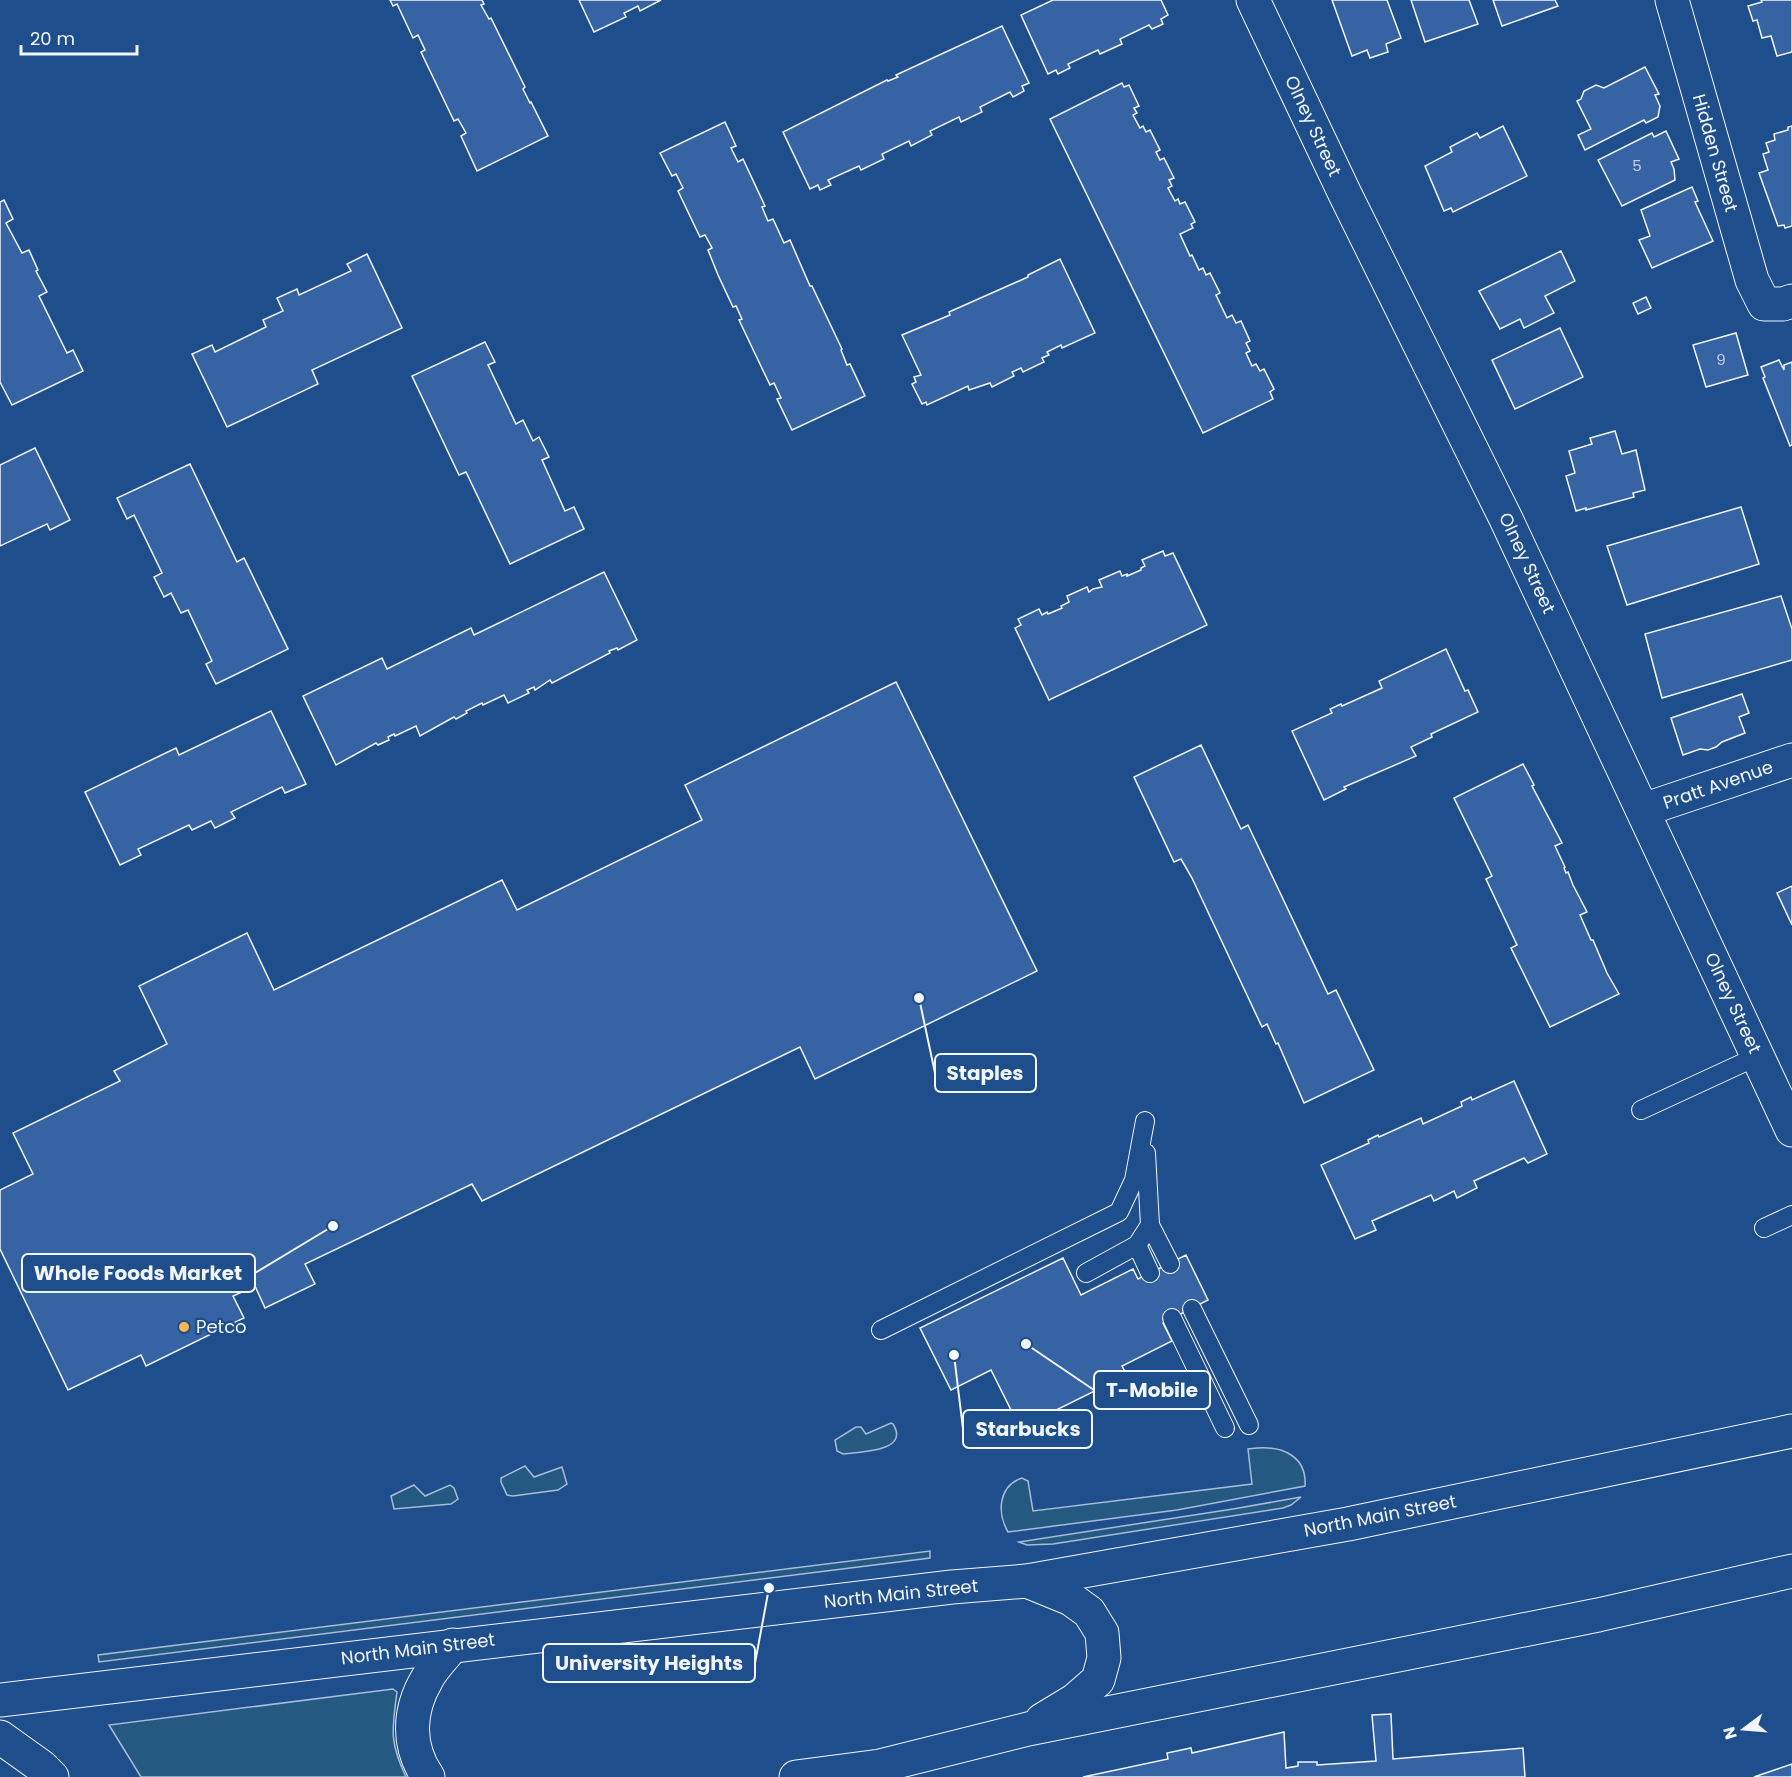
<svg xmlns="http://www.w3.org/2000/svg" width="1792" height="1777" viewBox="0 0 1792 1777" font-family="Poppins,sans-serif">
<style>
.green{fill:#245a82;stroke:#a8bbd7;stroke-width:1.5}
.building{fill:#3563a3;stroke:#f2f6ff;stroke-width:1.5}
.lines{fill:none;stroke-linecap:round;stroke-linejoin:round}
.service-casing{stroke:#f2f6ff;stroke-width:20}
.minor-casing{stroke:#f2f6ff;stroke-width:35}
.tertiary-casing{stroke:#f2f6ff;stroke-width:35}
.secondary-casing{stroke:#f2f6ff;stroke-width:35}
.primary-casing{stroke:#f2f6ff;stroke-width:35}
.service{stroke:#1f4e8c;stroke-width:18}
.minor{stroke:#1f4e8c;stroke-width:33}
.tertiary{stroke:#1f4e8c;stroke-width:33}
.secondary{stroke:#1f4e8c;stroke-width:33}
.primary{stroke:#1f4e8c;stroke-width:33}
.poi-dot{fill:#ffb74d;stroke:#1f4e8c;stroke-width:2}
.labels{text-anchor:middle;stroke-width:4.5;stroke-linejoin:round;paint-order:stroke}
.number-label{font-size:15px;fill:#c3d1e8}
.street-label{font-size:18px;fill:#f2f6ff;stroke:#1f4e8c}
.poi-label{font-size:18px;fill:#f2f6ff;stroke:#1f4e8c;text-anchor:start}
.leader{fill:none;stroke:#f2f6ff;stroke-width:2}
.callout-dot{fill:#f2f6ff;stroke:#1f4e8c;stroke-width:2}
.callout{fill:#1f4e8c;stroke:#f2f6ff;stroke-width:2}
.callout-label{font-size:20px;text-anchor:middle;font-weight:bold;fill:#f2f6ff}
</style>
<rect width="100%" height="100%" fill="#1f4e8c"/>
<g class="green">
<path d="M891 1423 893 1424C911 1452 858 1452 843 1454L837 1451 835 1440 856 1427H861L866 1434Z"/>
<path d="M1257 1448C1282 1446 1307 1456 1305 1486L1177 1510 1008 1532C997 1513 998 1486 1022 1478L1028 1481 1033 1511 1252 1484 1248 1449Z"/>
<path d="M525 1466 534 1477 562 1467 567 1484 558 1490 513 1496 507 1495 501 1482V1478Z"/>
<path d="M414 1485 425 1496 450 1485 454 1488 458 1499 451 1504 394 1509 391 1496Z"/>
<path d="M1301 1497 1291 1505 1283 1508 1053 1544 1027 1545 1019 1542 1233 1509Z"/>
<path d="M930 1551V1558L99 1662 98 1655Z"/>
<path d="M393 1689 397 1692C392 1730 389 1741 406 1777H141L109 1725Z"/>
</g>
<g class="building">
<path d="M390 0H482L484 4 481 5 489 19 491 18 525 87 523 89 530 103 531 102 548 136 477 171 461 136 466 133 458 119 454 121 421 52 425 50 418 35 413 38 397 4 393 6Z"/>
<path d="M579 0H661L640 11 638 6 624 13 626 17 594 32Z"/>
<path d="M1053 0H1161L1168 15 1161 19 1163 24 1152 29 1149 25 1120 39 1122 44 1100 54 1098 50 1068 64 1070 68 1058 74 1056 70 1048 74 1021 15Z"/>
<path d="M1332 0H1387L1401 38 1386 44 1388 52 1370 58 1367 50 1352 56Z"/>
<path d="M1411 0H1469L1478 24 1425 42Z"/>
<path d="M1493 0H1555L1558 6 1502 26Z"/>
<path d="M1761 0H1792V52L1777 56 1771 36 1762 38 1757 20 1753 21 1748 6 1762 2Z"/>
<path d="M1002 26 1029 83 1022 86 1024 91 1013 97 1010 92 980 107 982 112 961 122 959 117 930 131 932 135 911 146 909 141 882 154 884 159 861 170 859 166 828 180 831 185 820 190 818 185 810 189 783 132 887 80 888 81 898 77 896 75Z"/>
<path d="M1645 67 1659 94 1655 95 1660 106 1658 117 1646 123 1644 120 1585 150 1578 135 1591 129 1577 101 1581 99 1584 91 1596 85 1604 88Z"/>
<path d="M1122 83 1124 87 1129 85 1139 106 1134 108 1137 113 1133 115 1140 128 1143 126 1146 132 1150 130 1160 150 1156 152 1160 160 1164 158 1174 178 1169 180 1172 186 1168 188 1175 201 1178 199 1180 204 1185 202 1195 222 1191 224 1193 228 1180 234 1190 256 1192 255 1199 270 1203 268 1206 275 1210 273 1220 293 1216 295 1227 318 1232 315 1236 323 1241 321 1250 341 1246 343 1250 351 1246 353 1252 366 1256 364 1260 371 1264 369 1274 389 1270 392 1273 399 1203 433 1050 119Z"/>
<path d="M725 122 736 146 731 148 738 162 743 159 765 206 762 207 768 221 773 219 784 243 790 240 810 286H812L842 349 841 350 847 365 850 364 865 396 792 430 777 399 781 398 774 383 770 385 739 320 742 319 736 306 733 307 718 275 708 250 712 248 705 235 700 237 678 191 683 188 676 174 672 176 660 153Z"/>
<path d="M1503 126 1527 176 1453 212 1451 208 1444 211 1425 166 1452 152 1450 147 1477 133 1480 138Z"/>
<path d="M1792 126V226L1785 228 1784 225 1778 226 1759 173 1768 170 1763 154 1769 152 1766 143 1775 140 1774 134 1788 130V127Z"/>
<path d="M1666 131 1679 159 1671 162 1674 169 1675 180 1622 206 1598 160 1652 133 1654 137Z"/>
<path d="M1692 187 1698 201 1695 202 1713 241 1652 268 1639 240 1650 236 1641 210Z"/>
<path d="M4 200 13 219 6 223 22 253 29 250 38 270 36 271 47 292 39 296 67 353 73 350 83 371 12 405 0 382V202Z"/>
<path d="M1561 251 1575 281 1545 296 1554 313 1524 328 1520 319 1500 329 1479 291Z"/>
<path d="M367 254 402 328 312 370 318 384 227 427 192 354 212 345 215 352 266 327 263 320 283 311 277 298 297 289 299 295 351 271 347 264Z"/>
<path d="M1060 259 1095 333 1062 348 1061 345 1047 352 1049 355 1042 358 1044 362 1023 372 1021 368 1012 372 1014 376 992 387 990 383 969 390 968 386 927 405 926 402 922 404 912 384 916 382 914 377 921 375 902 335 950 315 949 312 1028 277V275Z"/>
<path d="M1646 297 1651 308 1638 314 1633 303Z"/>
<path d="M1560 328 1583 377 1515 409 1492 360Z"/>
<path d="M1736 333 1748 375 1706 387 1693 345Z"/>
<path d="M485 342 495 362 488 365 516 424 523 420 533 441 539 437 549 457 542 460 565 511 574 507 584 529 510 564 466 472 459 475 412 376Z"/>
<path d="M1779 360 1784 370V365L1792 362V445L1790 446 1763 378 1765 377 1761 367Z"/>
<path d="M1615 431 1622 454 1636 450 1645 490 1633 493 1634 497 1586 510V508L1576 511 1566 476 1575 473 1569 451 1592 444 1590 438Z"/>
<path d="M35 448 70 520 50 530 47 524 0 546V465Z"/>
<path d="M190 464 237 562 244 558 288 649 216 684 206 664 212 661 188 610 181 613 171 593 164 597 154 577 162 573 134 515 127 519 117 498Z"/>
<path d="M1741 507 1759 564 1627 605 1607 546Z"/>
<path d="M1163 551 1165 556 1173 553 1207 625 1049 700 1015 628 1021 625 1018 619 1039 609 1042 615 1047 612 1048 614 1062 608 1061 606 1069 602 1067 596 1087 587 1089 592 1093 589 1102 587 1099 580 1120 571 1122 576 1127 574V576L1141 570V568L1145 566 1142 560Z"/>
<path d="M604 572 637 640 618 650 617 648 609 651 610 653 552 683 550 680 535 690 534 687 527 690 529 693 508 703 504 695 483 705 482 703 466 711 467 713 456 719 454 717 420 736 416 726 395 736 394 734 388 737 389 740 378 745 376 743 336 765 303 696 382 658 387 669 471 628 474 635Z"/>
<path d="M1781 596 1792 629V660L1662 698 1645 634Z"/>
<path d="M1446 649 1465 691 1468 690 1478 712 1431 734 1432 737 1411 747 1416 756 1344 787 1346 789 1324 800 1292 731 1332 713 1330 709 1341 704 1342 706 1382 688 1379 681Z"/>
<path d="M896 682 1037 971 815 1079 800 1047 482 1201 472 1184 305 1264 315 1284 265 1308 255 1286 233 1296 244 1318 146 1366 141 1355 68 1390 0 1249V1190L33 1174 13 1133 120 1081 114 1071 167 1044 139 986 247 933 274 990 502 880 517 910 702 820 685 785Z"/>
<path d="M1742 694 1749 713 1739 717 1745 733 1722 742 1716 747 1708 750 1700 749 1683 755 1671 718Z"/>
<path d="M271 711 306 784 285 793 282 787 231 812 235 818 215 828 211 821 192 830 189 825 138 849 141 855 120 865 85 792 176 748 179 755Z"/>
<path d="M1201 745 1241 829 1248 825 1328 994 1336 990 1374 1070 1304 1103 1278 1043 1276 1044 1267 1024 1262 1027 1192 878 1181 859 1174 862 1134 777Z"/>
<path d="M1523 764 1534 785 1532 786 1562 843 1555 846 1565 867 1564 868 1566 873 1568 872 1573 885 1587 912 1580 915 1591 940H1593L1607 973 1619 994 1550 1027 1511 948 1517 945 1486 879 1492 876 1454 798Z"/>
<path d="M1792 886V925L1777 893Z"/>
<path d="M1514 1081 1547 1154 1528 1163 1524 1158 1474 1181 1477 1188 1457 1198 1454 1191 1434 1201 1431 1195 1372 1221 1376 1230 1355 1239 1321 1165 1369 1143 1368 1140 1378 1135 1379 1137 1421 1118 1423 1124 1462 1106 1461 1102 1471 1097 1472 1100Z"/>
<path d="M1186 1255 1208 1300 1163 1323 1172 1341 1122 1366 1127 1375 1020 1428 991 1370 951 1390 920 1328 1063 1258 1081 1295 1133 1269 1138 1279Z"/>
<path d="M1391 1714 1393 1759 1523 1748 1525 1777H1083L1168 1759 1167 1753 1191 1748 1192 1753 1284 1732 1286 1768 1298 1766V1762H1317V1765L1376 1761 1372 1715Z"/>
<path d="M1792 1764V1777H1754Z"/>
</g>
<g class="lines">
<defs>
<g id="service">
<path d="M1641 1110 1758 1056"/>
<path d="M1150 1225 1170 1264"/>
<path d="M1764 1228 1792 1215"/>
<path d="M1137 1245 1150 1273"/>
<path d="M1086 1273 1137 1245 1150 1225 1146 1153"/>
<path d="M1192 1309 1249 1425"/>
<path d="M1172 1318 1225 1428"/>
<path d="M881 1330 1119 1212 1134 1180 1145 1121"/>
</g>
<g id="minor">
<path d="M1672 0 1752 280 1764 304H1783L1792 301"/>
<path d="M1643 810 1792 760"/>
</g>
<path id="tertiary" d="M1253 0 1345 194 1506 519 1792 1130"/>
<path id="secondary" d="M0 1737 42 1767 52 1777"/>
<g id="primary">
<path d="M1027 1581 1071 1599 1089 1612 1102 1633 1104 1658 1098 1680 1075 1700 1042 1720"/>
<path d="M0 1700 952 1587 1027 1581 1348 1524 1792 1431"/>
<path d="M428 1777C407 1746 408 1711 427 1679 433 1667 445 1656 453 1645"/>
<path d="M796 1777 880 1766 1028 1729 1598 1615 1792 1571"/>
</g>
</defs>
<use href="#service" class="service-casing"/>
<use href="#minor" class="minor-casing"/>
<use href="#tertiary" class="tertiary-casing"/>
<use href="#secondary" class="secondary-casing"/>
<use href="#primary" class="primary-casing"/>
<use href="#service" class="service"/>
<use href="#minor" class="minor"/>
<use href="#tertiary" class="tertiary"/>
<use href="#secondary" class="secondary"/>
<use href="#primary" class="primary"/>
</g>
<circle class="poi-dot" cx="184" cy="1327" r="6"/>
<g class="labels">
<g class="number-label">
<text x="1637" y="171">5</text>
<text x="1721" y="365">9</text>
</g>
<g class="street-label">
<text transform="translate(1313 126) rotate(65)" y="6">Olney Street</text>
<text transform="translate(1715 153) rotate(74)" y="6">Hidden Street</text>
<text transform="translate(1527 563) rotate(65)" y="6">Olney Street</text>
<text transform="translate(1718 785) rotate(-19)" y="6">Pratt Avenue</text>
<text transform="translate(1733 1003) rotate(65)" y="6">Olney Street</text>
<text transform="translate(1380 1516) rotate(-11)" y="6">North Main Street</text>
<text transform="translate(901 1594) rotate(-6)" y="6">North Main Street</text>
<text transform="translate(418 1649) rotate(-7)" y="6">North Main Street</text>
</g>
<g class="poi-label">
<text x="196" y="1333">Petco</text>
</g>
</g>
<path class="leader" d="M919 998L935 1073M333 1226L255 1273M1026 1344L1094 1390M954 1355L963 1429M769 1588L755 1663"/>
<g class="callout-dot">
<circle cx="919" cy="998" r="6"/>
<circle cx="333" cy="1226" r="6"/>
<circle cx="1026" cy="1344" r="6"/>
<circle cx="954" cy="1355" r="6"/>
<circle cx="769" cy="1588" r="6"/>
</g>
<g class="callout">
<rect x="935" y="1054" width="101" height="38" rx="6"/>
<rect x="22" y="1254" width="233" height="38" rx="6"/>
<rect x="1094" y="1371" width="116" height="38" rx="6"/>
<rect x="963" y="1410" width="129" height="38" rx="6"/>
<rect x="543" y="1644" width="212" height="38" rx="6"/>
</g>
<g class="callout-label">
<text x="985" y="1080">Staples</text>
<text x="138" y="1280">Whole Foods Market</text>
<text x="1152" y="1397">T-Mobile</text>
<text x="1028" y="1436">Starbucks</text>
<text x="649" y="1670">University Heights</text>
</g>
<g transform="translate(1744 1729) rotate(254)" stroke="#1f4e8c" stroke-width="4.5" paint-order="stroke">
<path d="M0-4.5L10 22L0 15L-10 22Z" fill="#f2f6ff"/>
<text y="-9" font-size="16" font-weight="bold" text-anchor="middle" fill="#f2f6ff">N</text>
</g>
<path d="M21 45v9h116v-9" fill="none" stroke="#f2f6ff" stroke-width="3"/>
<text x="30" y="45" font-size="18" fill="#f2f6ff" stroke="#1f4e8c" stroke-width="4.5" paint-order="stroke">20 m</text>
</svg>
